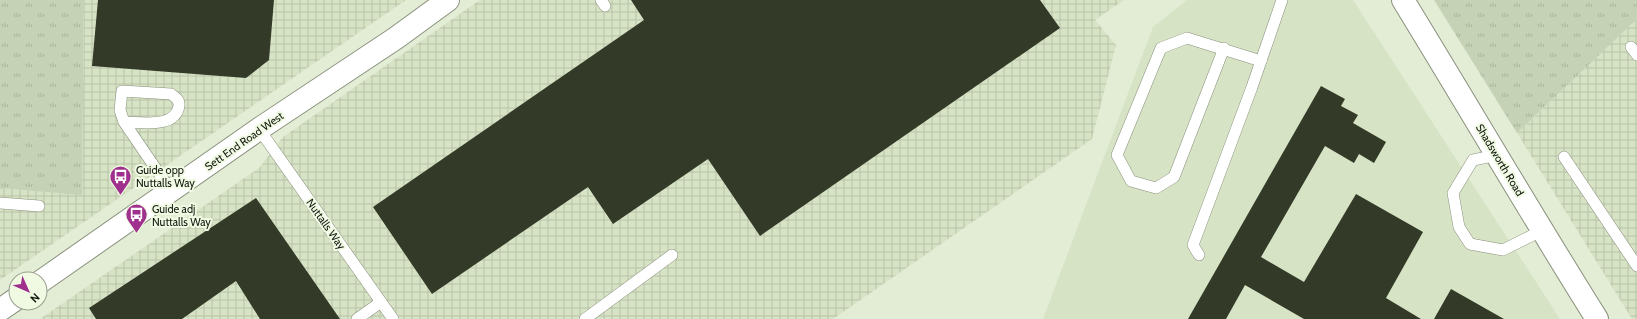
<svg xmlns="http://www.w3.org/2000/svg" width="1637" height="319" viewBox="0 0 1637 319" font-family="Cabin,sans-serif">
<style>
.built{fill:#d7e3c5}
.industrial{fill:url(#industrial-grid)}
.grass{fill:url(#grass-tufts)}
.building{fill:#333a28}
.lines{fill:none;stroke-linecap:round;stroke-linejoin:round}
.service-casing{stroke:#89917c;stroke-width:12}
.minor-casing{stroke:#89917c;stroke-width:24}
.secondary-casing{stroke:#89917c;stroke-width:24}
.service{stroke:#fff;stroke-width:11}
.minor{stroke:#fff;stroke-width:22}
.secondary{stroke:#fff;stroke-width:22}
.labels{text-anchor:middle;stroke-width:4;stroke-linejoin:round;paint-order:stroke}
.street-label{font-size:11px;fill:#12160e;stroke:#f0fae3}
.poi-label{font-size:11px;fill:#12160e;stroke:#f0fae3;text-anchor:start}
</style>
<defs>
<pattern id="industrial-grid" width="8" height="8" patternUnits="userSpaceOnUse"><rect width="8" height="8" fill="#d7e3c5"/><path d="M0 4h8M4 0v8" fill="none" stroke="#b8c2a8"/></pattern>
<pattern id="grass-tufts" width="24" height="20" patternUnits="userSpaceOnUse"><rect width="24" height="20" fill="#c6d2b6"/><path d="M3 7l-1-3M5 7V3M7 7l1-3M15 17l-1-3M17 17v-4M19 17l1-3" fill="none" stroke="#a9b49b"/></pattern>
</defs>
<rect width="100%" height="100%" fill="#e3edd6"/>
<path class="built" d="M1187 0H1353L1560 319H1043L1153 27Z"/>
<g class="industrial">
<path d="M84 0H406L0 280V188L82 194Z"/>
<path d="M480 0H1124L1095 20 1116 45 1092 139 833 319H40L259 168 283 137Z"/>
<path d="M1637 19V319H1632L1517 133Z"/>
</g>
<g class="grass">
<path d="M0 0H84L82 195 0 188Z"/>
<path d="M1434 0H1637V19L1517 133Z"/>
</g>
<g class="building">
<path d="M98 0H274L269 60 246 78 92 66Z"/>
<path d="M631 0H1040L1060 28 760 236 708 159 613 224 588 187 432 294 373 207 644 20Z"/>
<path d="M1321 86 1345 99 1341 106 1358 115 1353 123 1386 142 1374 163 1359 154 1354 163 1325 146 1261 257 1304 282 1356 194 1423 232 1386 298 1421 319H1304L1245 285 1226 319H1188Z"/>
<path d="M256 198 340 319H260L236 281 182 319H96L89 308Z"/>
<path d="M1451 289 1504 319H1434Z"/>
</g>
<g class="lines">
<defs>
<g id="service">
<path d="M601 0 605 6"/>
<path d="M1631 47 1637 55"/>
<path d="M1224 48 1174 177 1156 188 1131 181 1117 155 1161 48 1187 38 1261 61"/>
<path d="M124 122C141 122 175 129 179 106 180 100 175 97 171 94L122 91 120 110 124 122 171 191"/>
<path d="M259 129 393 319"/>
<path d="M1498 155 1473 160 1453 193 1459 227 1470 244 1503 250 1541 231"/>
<path d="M1564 157 1637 266"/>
<path d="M0 203 39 206"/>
<path d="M1199 255 1193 245 1252 87 1282 0"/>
<path d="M357 319 381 302"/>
<path d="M585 319 672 255"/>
</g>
<g id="minor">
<path d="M40 282 259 129 396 38 448 0"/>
<path d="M0 310 16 299"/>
</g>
<path id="secondary" d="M1403 0C1468 106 1531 214 1597 319"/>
</defs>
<use href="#service" class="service-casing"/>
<use href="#minor" class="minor-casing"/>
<use href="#secondary" class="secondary-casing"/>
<use href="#service" class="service"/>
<use href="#minor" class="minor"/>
<use href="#secondary" class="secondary"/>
</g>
<defs>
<symbol id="bus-pin" viewBox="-11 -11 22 30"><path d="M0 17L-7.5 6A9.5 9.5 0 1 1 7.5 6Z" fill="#a0308d" stroke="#f0fae3"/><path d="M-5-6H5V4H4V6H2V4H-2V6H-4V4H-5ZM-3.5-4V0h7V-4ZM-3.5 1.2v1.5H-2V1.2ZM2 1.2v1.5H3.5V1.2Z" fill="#fff"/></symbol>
</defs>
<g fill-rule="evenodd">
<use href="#bus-pin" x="108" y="164" width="25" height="34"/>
<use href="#bus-pin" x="124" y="202" width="25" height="34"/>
</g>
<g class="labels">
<g class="street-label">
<text transform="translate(244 141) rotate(-35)" y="4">Sett End Road West</text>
<text transform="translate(1500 160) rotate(59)" y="4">Shadsworth Road</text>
<text transform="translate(326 224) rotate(55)" y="4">Nuttalls Way</text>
</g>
<g class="poi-label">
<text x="136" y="174">Guide opp<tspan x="136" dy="13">Nuttalls Way</tspan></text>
<text x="152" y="213">Guide adj<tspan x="152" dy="13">Nuttalls Way</tspan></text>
</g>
</g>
<g transform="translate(28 291) rotate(135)"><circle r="19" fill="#f0fae3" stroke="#979f8e"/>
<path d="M0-3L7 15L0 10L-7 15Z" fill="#a0308d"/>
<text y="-6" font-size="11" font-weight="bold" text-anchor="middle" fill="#12160e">N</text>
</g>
</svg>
